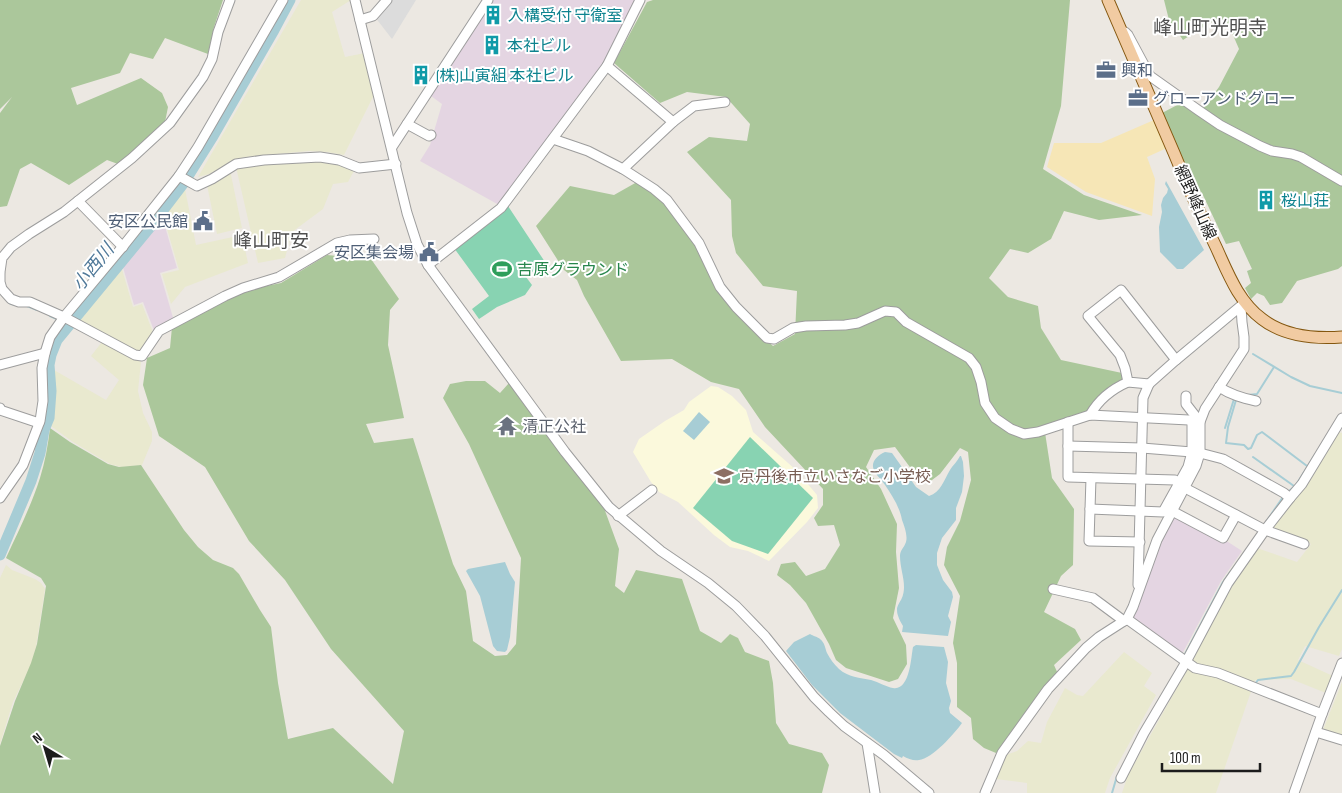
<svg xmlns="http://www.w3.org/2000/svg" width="1342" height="793" viewBox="0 0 1342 793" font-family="'Sofia Sans Condensed','Noto Sans JP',sans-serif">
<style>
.industrial{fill:#e4d5e2}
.education{fill:#fbf9dc}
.farmland{fill:#e9e9cf}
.forest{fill:#abc79b}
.sand{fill:#f6e6b6}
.pitch{fill:#88d3b2}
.parking{fill:#dcdcdc}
.water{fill:#a7cdd5}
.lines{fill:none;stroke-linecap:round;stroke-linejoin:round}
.stream{stroke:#a7cdd5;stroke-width:2}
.river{stroke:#a7cdd5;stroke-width:11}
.minor-casing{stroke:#9d9d9d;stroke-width:11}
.major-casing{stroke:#84570f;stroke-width:13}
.minor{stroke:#fff;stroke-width:9}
.major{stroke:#f1cba2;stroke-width:11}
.labels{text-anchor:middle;stroke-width:4;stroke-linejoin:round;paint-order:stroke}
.culture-label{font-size:16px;fill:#0d838f;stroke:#fff;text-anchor:start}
.service-label{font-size:16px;fill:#4e5e75;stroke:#fff;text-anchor:start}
.street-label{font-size:16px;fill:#1c1c1c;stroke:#fff}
.leisure-label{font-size:16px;fill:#27864d;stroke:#fff;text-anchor:start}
.worship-label{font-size:16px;fill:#5b616d;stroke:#fff;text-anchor:start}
.education-label{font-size:16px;fill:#785e54;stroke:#fff;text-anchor:start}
.water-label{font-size:18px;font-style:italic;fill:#507999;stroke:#fff}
.quarter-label{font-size:19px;fill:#4f4f4f;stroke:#fff}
</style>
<rect width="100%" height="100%" fill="#ece8e2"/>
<g class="industrial">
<path d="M492 0H638L611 54 499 205 420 161 430 145 442 104 431 96Z"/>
<path d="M162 216 177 268 160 273 174 321 155 333 143 302 134 305 122 264Z"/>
<path d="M1171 515 1225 540 1242 551 1221 581 1181 656 1132 620 1131 617Z"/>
</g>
<path class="education" d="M711 386 718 387 732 396 746 410 753 432 796 470 817 495 818 508 807 522 769 561 748 551 730 547 714 535 678 502 659 492 651 482 633 452 639 439 665 421 684 410 689 402Z"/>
<g class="farmland">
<path d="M301 0H351L332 12 345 57 365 53 375 93 344 155 327 152 309 151 245 157 236 160 209 174 198 177Z"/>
<path d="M297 159 338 163 355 169 348 182 333 184 323 209 292 232 285 258 258 263 236 167Z"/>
<path d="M230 170 242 228 217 234 207 185Z"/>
<path d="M185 189 196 245 242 235 248 263 185 287 171 304 162 274 179 270 163 215Z"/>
<path d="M121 266 133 307 142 304 154 335 145 350 135 353 77 321Z"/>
<path d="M102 342 141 362 138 391 143 413 152 432V441L142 465 121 467 110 464 73 442 51 426 54 370 106 400 119 380 91 356Z"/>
<path d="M1339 432 1342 433V649L1339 656 1305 646 1298 660 1333 676 1326 693 1291 679 1255 680 1216 793H1122L1128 775 1182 679 1230 589 1257 548 1297 562 1311 544 1273 527 1308 484Z"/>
<path d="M6 565 12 570 35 579 41 583 45 589 36 647 31 665 13 702 0 744V578Z"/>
<path d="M1124 652 1152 673 1144 686 1156 695 1110 778 1105 793H1027V783L996 779 1006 755 1017 751 1028 741 1041 743 1047 722 1065 688 1077 695 1083 696Z"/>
<path d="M1342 682V736L1323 730Z"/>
</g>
<g class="forest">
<path d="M0 0H223L214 27 208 54 165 38 153 59 130 53 120 73 71 88 77 105 141 78 162 93 168 107 165 122 149 138 118 164 107 160 69 185 31 163 20 169 7 206 0 207V113L12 97 0 109Z"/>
<path d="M653 0H1070L1061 106 1043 169 1084 195 1142 215 1099 220 1064 211 1051 239 1028 253 1010 249 989 278 1008 297 1038 306 1041 328 1061 360 1122 373 1123 382 1087 411 1044 426 1052 478 1074 509 1073 565 1061 576 1044 612 1075 629 1081 640 1054 665 1058 674 1043 688 1026 715 996 753 984 748 973 739 971 718 957 707V663L953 643 960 596 944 565 947 547 960 521 971 480 968 452 960 448 940 474 928 483 918 478 895 447 874 450 866 467 881 489 897 524 896 552 899 588 893 618 906 645 907 664 898 679 889 682 846 668 836 660 829 644 806 603 790 585 777 575 781 564 795 562 806 576 825 569 840 545 834 525 818 526 814 518 823 505V489L765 427 739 389 711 382 672 359 621 361 584 296 577 280 564 270 536 226 570 186 614 195 637 182 666 202 697 244 716 289 732 309 773 346 795 334 797 291 763 286 736 253 732 236 731 200 687 152 709 137 747 141 750 124 726 97 687 92 660 103 614 63 647 2Z"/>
<path d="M1164 0H1342V177C1294 157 1246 138 1202 110L1219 87 1239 49 1230 28 1211 22 1183 40 1169 20Z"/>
<path d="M1183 102 1220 128 1267 154 1291 157 1342 183V266L1338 269 1297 281 1282 303 1270 305 1264 296 1257 293 1251 299 1245 288 1251 283 1247 271 1252 269 1239 241 1226 244 1202 193 1191 181 1162 113Z"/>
<path d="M327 255 371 259 399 299 390 310 388 345 404 418 366 424 374 443 413 438 453 564 466 591 473 641 495 656 507 655 516 644 521 558 469 444 443 398 450 384 466 381H485L500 393 509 383 554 445 604 508 619 549 615 586 624 593 636 570 682 579 700 631 721 643 730 634 738 638 745 652 769 661 773 683 776 723 789 744 822 753 829 765 822 793H0V746L15 701 31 663 37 644 46 586 41 578 6 558C18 532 31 506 40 478 45 462 48 445 50 428L70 442 108 464 119 467 141 465 184 530 198 547 213 560 233 568 239 574 260 610 271 627 278 683 288 739 333 728 393 784 404 731 331 649 285 580 249 541 205 467 159 436 143 385 147 358 170 348 172 327 247 290 281 283Z"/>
</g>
<path class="sand" d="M1154 120 1167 148 1147 157 1155 179 1152 216 1086 192 1047 167 1054 143H1101Z"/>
<g class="pitch">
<path d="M508 206 545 262 526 277 532 285 525 295 497 307 479 319 472 309 489 296 454 248Z"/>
<path d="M750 437 813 498 768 554 732 541 693 508Z"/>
</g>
<path class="parking" d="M391 0H416L392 39 375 17Z"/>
<g class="water">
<path d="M1166 181 1204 250 1183 269H1177L1160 252 1159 227 1162 212 1161 205 1163 198 1167 193 1168 189 1165 184Z"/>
<path d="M699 412 710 422 694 440 683 431Z"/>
<path d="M885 452 892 453 916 487 929 496C941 492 944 480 950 470 953 465 957 462 960 456H961L963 462 964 476 962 492 956 508V520L942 538 937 553V565L943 580 952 592 953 597 948 616 951 622 948 636 902 632 903 626C889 602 904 607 904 587 904 577 900 567 900 556 900 550 904 548 906 542 908 536 904 525 902 520 900 508 892 495 885 485 882 480 876 475 874 470 870 462 878 455 885 452Z"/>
<path d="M505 562 510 574 515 582 510 637 507 650 505 652 497 651 493 646 480 596 466 571 468 569Z"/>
<path d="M810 634C813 636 818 637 820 639 825 643 825 648 827 653 830 659 834 664 839 669 848 677 860 678 871 680 879 682 886 687 893 688 910 691 911 657 913 647L916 645 944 647 948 662 946 683 951 701 949 708 950 713 962 723C955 733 932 759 919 760 914 761 908 759 903 756L902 758 894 754 840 713 812 685 786 651 794 642Z"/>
</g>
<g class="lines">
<g class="stream">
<path d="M8 302 11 304 17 305"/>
<path d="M27 306 37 310"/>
<path d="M50 316 59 320"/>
<path d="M1253 354 1291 377 1310 386 1342 393"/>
<path d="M1248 395 1257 394 1274 367"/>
<path d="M1236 400 1228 427 1226 443 1244 445 1248 449 1251 448 1257 435 1262 432 1307 466"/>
<path d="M1225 428 1234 399"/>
<path d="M1253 457 1294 486"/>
<path d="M1288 492 1296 485 1316 453"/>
<path d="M1266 522 1283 497"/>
<path d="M1184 656 1223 582 1231 571"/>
<path d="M1255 684 1258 680 1291 676 1294 672 1319 627 1342 590"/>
<path d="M1112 793 1117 776"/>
</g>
<path class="river" d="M0 555 31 481 40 453 44 430 49 418 51 391 49 365 51 355 57 340 151 226 183 184 213 136 274 30 290 0"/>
<defs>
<g id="minor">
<path d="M355 0 407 213 417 244 428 265 565 452 609 507 661 551 708 583 736 606 765 636 814 697 829 712 844 726 884 755 929 793"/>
<path d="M360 20 373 16 387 0"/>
<path d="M1125 32 1128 35 1150 76 1198 110 1220 125 1260 146 1272 151 1292 154 1301 157 1342 181"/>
<path d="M607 66 673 122"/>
<path d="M407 124 429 136 431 135"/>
<path d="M553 139 588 151 623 169 654 189 667 200 699 243 720 287 736 307 767 338 774 339 793 328 806 326 845 325 858 323 885 311 896 312 906 322 969 358 976 367 981 382 985 403 995 418 1011 429 1024 434 1038 432 1090 415 1189 420 1192 423V452L1188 467 1163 512 1090 509"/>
<path d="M392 147 488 0"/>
<path d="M623 169 673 122 694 106 725 102"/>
<path d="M179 176 197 186 212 179 236 164 264 160 320 157 339 160 359 168 396 164"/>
<path d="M78 201 123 247"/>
<path d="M428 265 501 208 607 66 640 0"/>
<path d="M0 272 2 258 11 247 29 234 64 212 132 158 170 123 203 77 212 59 218 32 230 0"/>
<path d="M0 274V282L2 289 11 299 19 302H30L64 317 135 355 142 356 159 331 225 296 243 288 279 277 337 243 350 240 374 239"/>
<path d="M0 365 45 353"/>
<path d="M1149 384 1128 382 1125 368 1120 355 1088 316 1121 290 1176 360"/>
<path d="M1219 387C1231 395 1242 398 1256 401"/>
<path d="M1186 396V404L1200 422"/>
<path d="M0 408V410L39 423"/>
<path d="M1090 415C1099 399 1112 389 1128 382"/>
<path d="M1068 422V477L1175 480 1179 484"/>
<path d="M1068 446 1142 448 1192 452"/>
<path d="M1200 453 1223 459 1284 493 1290 498"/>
<path d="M1091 478 1089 541 1140 542"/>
<path d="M1185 488 1265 530 1304 544"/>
<path d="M0 498 23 465 40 421 43 401 42 368 45 353 50 337 64 317 124 245 179 176 198 147 283 0"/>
<path d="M1172 511 1223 538 1236 515"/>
<path d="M618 516 652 490"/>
<path d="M1138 585 1143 398 1149 384 1176 360 1242 305"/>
<path d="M1053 589 1093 598 1124 621"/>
<path d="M1127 619 1195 668 1218 673 1322 714"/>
<path d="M1316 732 1342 740"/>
<path d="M867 743 875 793"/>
<path d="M1121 778 1144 733 1186 662 1228 583 1265 530 1290 498 1302 484 1342 418"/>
<path d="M985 793 1002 753 1048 689 1086 648 1099 637 1127 619 1133 607 1157 540 1196 466 1200 453V422L1205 409 1244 349V337L1242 322 1241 307"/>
<path d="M1294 793 1322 714 1342 663"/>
</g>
<path id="major" d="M1108 0C1130 51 1152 102 1174 153 1187 185 1201 216 1216 247 1228 273 1238 301 1262 319 1284 336 1315 339 1342 337"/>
</defs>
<use href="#minor" class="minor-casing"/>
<use href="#major" class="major-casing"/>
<use href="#minor" class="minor"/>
<use href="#major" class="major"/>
</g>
<defs>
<symbol id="building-bare" viewBox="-9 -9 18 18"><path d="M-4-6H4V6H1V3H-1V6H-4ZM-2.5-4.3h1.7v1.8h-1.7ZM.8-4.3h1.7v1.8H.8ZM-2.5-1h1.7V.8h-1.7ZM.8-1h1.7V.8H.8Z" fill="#0f9aa8" stroke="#fff" stroke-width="2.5" paint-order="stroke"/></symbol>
<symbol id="office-bare" viewBox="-9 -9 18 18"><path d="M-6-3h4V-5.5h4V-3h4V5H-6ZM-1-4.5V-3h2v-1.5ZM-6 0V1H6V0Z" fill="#5c6f8a" stroke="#fff" stroke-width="2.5" paint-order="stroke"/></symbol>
<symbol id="civic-bare" viewBox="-9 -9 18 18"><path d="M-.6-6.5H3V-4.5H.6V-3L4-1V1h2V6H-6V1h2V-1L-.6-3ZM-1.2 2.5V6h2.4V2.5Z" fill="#5c6f8a" stroke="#fff" stroke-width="2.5" paint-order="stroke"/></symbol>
<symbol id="stadium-bare" viewBox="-9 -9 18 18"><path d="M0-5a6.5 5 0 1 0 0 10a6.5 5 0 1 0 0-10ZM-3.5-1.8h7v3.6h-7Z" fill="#2e9e5b" stroke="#fff" stroke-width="2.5" paint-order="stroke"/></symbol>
<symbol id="temple-bare" viewBox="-9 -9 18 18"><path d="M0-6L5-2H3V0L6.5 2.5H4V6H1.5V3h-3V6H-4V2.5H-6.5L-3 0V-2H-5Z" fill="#6b7280" stroke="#fff" stroke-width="2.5" paint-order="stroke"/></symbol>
<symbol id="school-bare" viewBox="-9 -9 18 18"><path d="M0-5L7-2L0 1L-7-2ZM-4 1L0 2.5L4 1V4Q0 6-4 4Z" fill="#8d6e63" stroke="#fff" stroke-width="2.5" paint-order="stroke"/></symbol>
</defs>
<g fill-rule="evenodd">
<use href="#building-bare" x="479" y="1" width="28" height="28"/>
<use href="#building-bare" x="478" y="31" width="28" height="28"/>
<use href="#office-bare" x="1092" y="56" width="28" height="28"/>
<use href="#building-bare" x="407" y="61" width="28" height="28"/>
<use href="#office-bare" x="1124" y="84" width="28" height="28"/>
<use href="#building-bare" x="1252" y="186" width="28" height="28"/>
<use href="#civic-bare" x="189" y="207" width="28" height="28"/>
<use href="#civic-bare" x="415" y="238" width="28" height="28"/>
<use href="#stadium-bare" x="488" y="255" width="28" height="28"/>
<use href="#temple-bare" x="493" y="412" width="28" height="28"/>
<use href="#school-bare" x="710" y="462" width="28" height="28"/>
</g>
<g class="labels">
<g class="culture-label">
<text x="508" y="21">入構受付 守衛室</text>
<text x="507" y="51">本社ビル</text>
<text x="436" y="81">(株)山寅組 本社ビル</text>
<text x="1281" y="206">桜山荘</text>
</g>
<g class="service-label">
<text x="1121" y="76">興和</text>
<text x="1153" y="104">グローアンドグロー</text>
<text x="188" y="227" text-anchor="end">安区公民館</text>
<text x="414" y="258" text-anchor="end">安区集会場</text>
</g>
<g class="street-label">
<text transform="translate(1196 202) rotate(66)" y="6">網野峰山線</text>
</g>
<g class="leisure-label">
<text x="517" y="275">吉原グラウンド</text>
</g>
<g class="worship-label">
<text x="522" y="432">清正公社</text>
</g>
<g class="education-label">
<text x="739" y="482">京丹後市立いさなご小学校</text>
</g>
<g class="water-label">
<text transform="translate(93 267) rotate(-51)" y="6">小西川</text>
</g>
<g class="quarter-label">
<text x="1210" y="34">峰山町光明寺</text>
<text x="271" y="247">峰山町安</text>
</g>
</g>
<g transform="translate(45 748) rotate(322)" stroke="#ffffff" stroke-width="4" paint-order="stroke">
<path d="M0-4L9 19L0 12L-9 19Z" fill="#1c1c1c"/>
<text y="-8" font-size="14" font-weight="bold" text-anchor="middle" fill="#1c1c1c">N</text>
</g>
<path d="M1162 763v8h98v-8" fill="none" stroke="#1c1c1c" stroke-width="2.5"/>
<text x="1170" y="763" font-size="15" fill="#1c1c1c" stroke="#ffffff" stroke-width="4" paint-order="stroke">100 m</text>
</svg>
